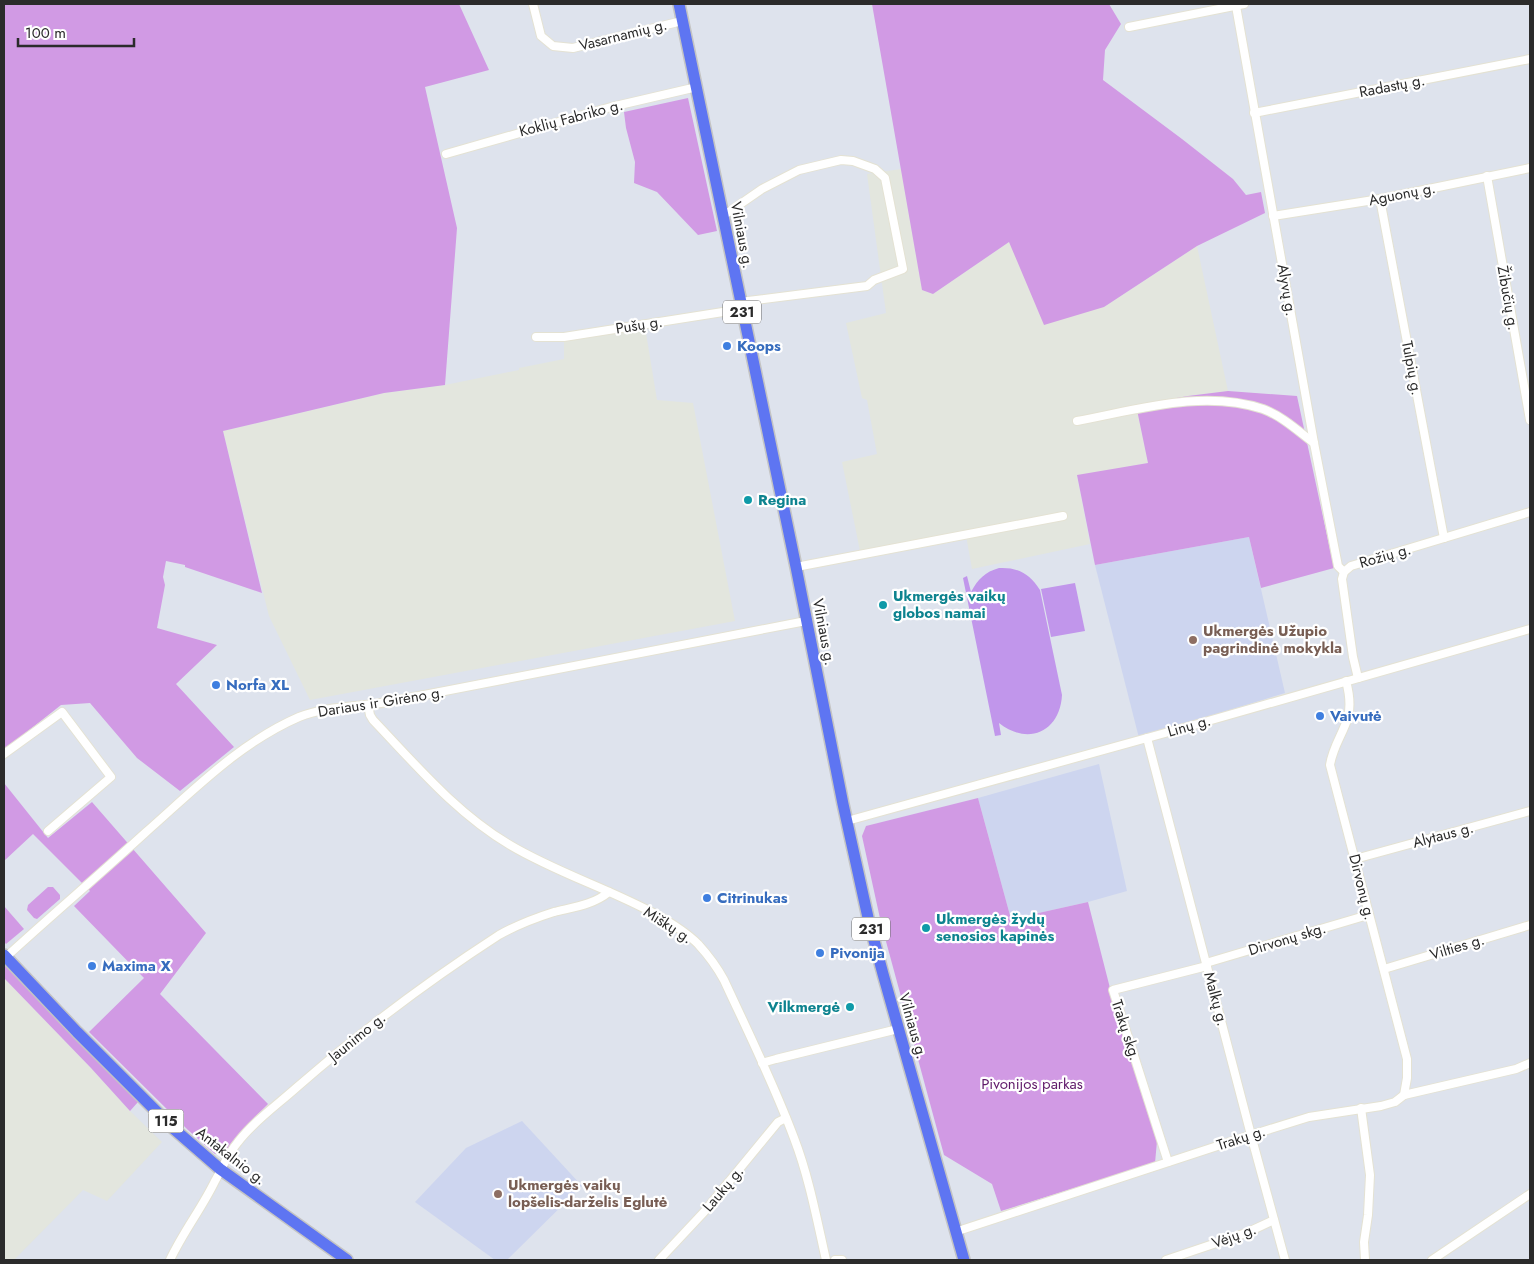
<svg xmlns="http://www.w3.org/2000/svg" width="1534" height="1264" viewBox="0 0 1534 1264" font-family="Jost,sans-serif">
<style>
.industrial{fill:#e3e6de}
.education{fill:#cdd5ef}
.green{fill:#d19ae4}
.pitch{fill:#c196eb}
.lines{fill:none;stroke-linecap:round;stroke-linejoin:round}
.street-casing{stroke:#e4e2d3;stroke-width:10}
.primary-casing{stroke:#c4c4c4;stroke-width:14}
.street{stroke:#fff;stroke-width:8}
.primary{stroke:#5e75f2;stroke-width:11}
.shop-dot{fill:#3f7fe0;stroke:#fff;stroke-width:2}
.culture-dot{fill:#0f9aa8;stroke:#fff;stroke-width:2}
.education-dot{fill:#8d6e63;stroke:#fff;stroke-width:2}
.labels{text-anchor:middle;stroke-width:4.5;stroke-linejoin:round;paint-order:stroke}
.shield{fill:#fff;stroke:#6b6b6b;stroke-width:1}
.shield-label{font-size:14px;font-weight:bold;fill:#2b2b2b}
.street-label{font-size:15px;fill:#2b2b2b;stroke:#fff}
.shop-label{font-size:15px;font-weight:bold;fill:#366cbe;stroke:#fff;text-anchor:start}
.culture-label{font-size:15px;font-weight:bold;fill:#0d838f;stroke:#fff;text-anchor:start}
.education-label{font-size:15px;font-weight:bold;fill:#785e54;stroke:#fff;text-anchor:start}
.park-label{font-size:15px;fill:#601a6a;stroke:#fff}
</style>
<rect width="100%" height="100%" fill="#dee3ed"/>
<g class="industrial">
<path d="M901 169 922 290 933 294 1009 242 1104 307 1197 246 1228 391 1188 396 1136 405 1148 463 1077 476 1090 544 972 569 965 530 860 551 842 462 877 454 867 400 862 398 846 323 886 313 867 174Z"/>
<path d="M645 327 657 400 693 403 735 621 310 700 269 616 223 431 384 393 445 385 519 370V368L564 359V338Z"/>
<path d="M4 978 91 1068 130 1111 162 1142 107 1201 83 1190 14 1260H4Z"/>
</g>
<g class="education">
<path d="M1249 537 1285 693 1139 738 1095 565Z"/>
<path d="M1099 764 1127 891 1088 902 1011 919 978 798Z"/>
<path d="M522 1121 582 1186 507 1260H495L415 1202 466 1148Z"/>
</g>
<g class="green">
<path d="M4 4H459L489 70 425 87 457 228 445 385 384 393 223 431 262 593 185 567V565L166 561 163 577 165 585 157 628 217 645 176 684 234 747 180 791 137 758 90 703 61 705 4 750Z"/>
<path d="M872 4H1109L1121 24 1105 50 1103 80 1182 139 1233 179 1246 195 1261 192 1265 213 1197 246 1104 307 1044 325 1009 242 933 294 922 290Z"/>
<path d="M688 98 717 231 698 235 657 192 634 183 635 162 626 128 624 112Z"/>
<path d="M1228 391 1297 396 1334 568 1261 588 1249 537 1095 565 1077 475 1148 463 1136 405 1188 396Z"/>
<path d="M4 783 48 838 92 802 206 933 160 994 268 1104 253 1119 225 1152 215 1154 188 1130 89 1032 144 978 74 906 90 891 33 834 4 861Z"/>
<path d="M978 798 1011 919 1088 902 1111 992 1157 1141 1155 1163 1001 1211 992 1184 944 1155 881 923 862 836 866 826Z"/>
<path d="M48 887H53L60 895V899L37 919 34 918 27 910 28 905Z"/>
<path d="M4 906 24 929 6 944 4 942Z"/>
<path d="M4 965 138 1102 130 1111 91 1068 4 978Z"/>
</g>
<g class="pitch">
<path d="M999 568C1018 567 1030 574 1040 590L1062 695C1060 732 1028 746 999 723L1001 735 995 736 963 578 967 576 971 592C978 579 985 572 999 568Z"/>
<path d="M1075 583 1085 631 1051 637 1041 589Z"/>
</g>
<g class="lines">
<defs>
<g id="street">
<path d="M533 4 541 36 553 46 573 48 682 21"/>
<path d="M1236 6 1314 443 1338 566 1344 572"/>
<path d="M1129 27 1244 4"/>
<path d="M1254 113 1530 59"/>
<path d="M446 154 611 107 697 87"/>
<path d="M1487 176 1530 420"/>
<path d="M1380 199 1444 538"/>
<path d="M723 216 762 189 799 170 841 160 853 161 875 169 885 178 903 269 874 280 867 286 740 302"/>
<path d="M1273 216 1380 199 1530 168"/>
<path d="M536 337H564L742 309"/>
<path d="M1077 421C1137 410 1203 389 1263 409 1282 416 1298 431 1314 443"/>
<path d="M796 567 1063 516"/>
<path d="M1358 678 1353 657 1342 579 1344 572 1351 566 1530 512"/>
<path d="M1346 681C1349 692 1351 705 1348 717 1343 734 1333 746 1330 765L1407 1059V1078L1404 1095"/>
<path d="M368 705 370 715 373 720C416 765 456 813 510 845 557 873 610 889 657 915 671 923 686 932 698 944 708 955 717 967 724 980 748 1032 774 1084 794 1138 809 1177 817 1220 826 1260"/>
<path d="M1147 738 1251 1135 1285 1260"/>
<path d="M4 754 62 712 111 777 48 831"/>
<path d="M847 821 1194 725 1530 629"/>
<path d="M1355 859 1530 811"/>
<path d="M6 957C52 915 99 875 145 833 193 791 239 743 299 717 326 706 359 707 388 702L806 621"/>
<path d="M1206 963 1368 915"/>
<path d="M1384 969 1530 925"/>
<path d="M762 1063 776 1059 898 1029"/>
<path d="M1361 1108 1370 1175 1368 1215 1364 1242 1365 1260"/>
<path d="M1168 1162 1113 990 1207 966"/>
<path d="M955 1232 1251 1135 1309 1117 1381 1106 1395 1102 1404 1095 1516 1069 1530 1063"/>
<path d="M170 1260C183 1232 202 1208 215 1181 223 1167 227 1155 238 1142 254 1121 277 1105 296 1088 360 1032 428 981 499 935 517 925 535 918 554 912 574 907 593 905 609 892"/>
<path d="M659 1260 704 1212 778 1122 786 1118"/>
<path d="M835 1260H842"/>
<path d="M1166 1260 1246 1233 1274 1220"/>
<path d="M1432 1260 1530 1194"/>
</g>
<g id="primary">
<path d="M679 4 796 567 843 804 869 922 883 974 964 1260"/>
<path d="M4 955 77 1032 174 1129 220 1169 347 1260"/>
</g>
</defs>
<use href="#street" class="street-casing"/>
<use href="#primary" class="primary-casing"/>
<use href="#street" class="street"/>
<use href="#primary" class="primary"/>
</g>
<g class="shop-dot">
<circle cx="727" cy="346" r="5"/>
<circle cx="216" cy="685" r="5"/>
<circle cx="1320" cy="716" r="5"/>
<circle cx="707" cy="898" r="5"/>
<circle cx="820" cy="953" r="5"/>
<circle cx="92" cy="966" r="5"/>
</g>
<g class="culture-dot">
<circle cx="748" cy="500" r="5"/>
<circle cx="883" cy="605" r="5"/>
<circle cx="926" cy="928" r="5"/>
<circle cx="850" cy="1007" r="5"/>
</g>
<g class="education-dot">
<circle cx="1193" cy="640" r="5"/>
<circle cx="498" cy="1194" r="5"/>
</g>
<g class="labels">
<g class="shield">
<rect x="723" y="300.5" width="38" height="23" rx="4"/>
<rect x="852" y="917.5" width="38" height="23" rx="4"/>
<rect x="148.5" y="1109.5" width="35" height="23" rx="4"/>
</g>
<g class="shield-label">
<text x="742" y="317">231</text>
<text x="871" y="934">231</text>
<text x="166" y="1126">115</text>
</g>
<g class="street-label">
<text transform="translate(623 35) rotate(-14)" y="5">Vasarnamių g.</text>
<text transform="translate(1392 86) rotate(-11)" y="5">Radastų g.</text>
<text transform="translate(571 118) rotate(-15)" y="5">Koklių Fabriko g.</text>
<text transform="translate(1402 194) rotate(-11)" y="5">Aguonų g.</text>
<text transform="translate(742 235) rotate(79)" y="5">Vilniaus g.</text>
<text transform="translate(1287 290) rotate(80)" y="5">Alyvų g.</text>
<text transform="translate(1508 298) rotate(80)" y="5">Žibučių g.</text>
<text transform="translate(639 325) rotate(-9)" y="5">Pušų g.</text>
<text transform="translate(1412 368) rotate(79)" y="5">Tulpių g.</text>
<text transform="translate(1385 556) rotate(-16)" y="5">Rožių g.</text>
<text transform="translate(824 632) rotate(79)" y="5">Vilniaus g.</text>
<text transform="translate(381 702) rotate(-9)" y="5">Dariaus ir Girėno g.</text>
<text transform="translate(1189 726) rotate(-16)" y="5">Linų g.</text>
<text transform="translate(1443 835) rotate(-15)" y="5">Alytaus g.</text>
<text transform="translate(1362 887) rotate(76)" y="5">Dirvonų g.</text>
<text transform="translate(668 925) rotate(33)" y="5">Miškų g.</text>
<text transform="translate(1287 939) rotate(-17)" y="5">Dirvonų skg.</text>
<text transform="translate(1457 947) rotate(-17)" y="5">Vilties g.</text>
<text transform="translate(1216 999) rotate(75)" y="5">Malkų g.</text>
<text transform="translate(913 1026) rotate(74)" y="5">Vilniaus g.</text>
<text transform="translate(1126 1030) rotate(72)" y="5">Trakų skg.</text>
<text transform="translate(357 1037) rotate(-39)" y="5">Jaunimo g.</text>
<text transform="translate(1241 1138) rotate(-18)" y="5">Trakų g.</text>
<text transform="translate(231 1156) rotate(38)" y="5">Antakalnio g.</text>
<text transform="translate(723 1189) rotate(-50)" y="5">Laukų g.</text>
<text transform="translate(1234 1236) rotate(-20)" y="5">Vėjų g.</text>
</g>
<g class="shop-label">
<text x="737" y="351">Koops</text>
<text x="226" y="690">Norfa XL</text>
<text x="1330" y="721">Vaivutė</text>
<text x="717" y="903">Citrinukas</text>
<text x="830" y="958">Pivonija</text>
<text x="102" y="971">Maxima X</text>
</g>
<g class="culture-label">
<text x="758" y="505">Regina</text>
<text x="893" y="601">Ukmergės vaikų<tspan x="893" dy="17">globos namai</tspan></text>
<text x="936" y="924">Ukmergės žydų<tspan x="936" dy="17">senosios kapinės</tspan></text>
<text x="840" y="1012" text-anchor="end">Vilkmergė</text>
</g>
<g class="education-label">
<text x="1203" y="636">Ukmergės Užupio<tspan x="1203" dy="17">pagrindinė mokykla</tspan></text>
<text x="508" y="1190">Ukmergės vaikų<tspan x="508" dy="17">lopšelis-darželis Eglutė</tspan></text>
</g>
<g class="park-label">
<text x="1032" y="1089">Pivonijos parkas</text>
</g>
</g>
<rect width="1534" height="1264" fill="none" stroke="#2b2b2b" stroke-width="10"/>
<path d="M18 38v8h116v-8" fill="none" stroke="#2b2b2b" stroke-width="2.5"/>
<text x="25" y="38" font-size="15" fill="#2b2b2b" stroke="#ffffff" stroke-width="4" paint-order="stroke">100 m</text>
</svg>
